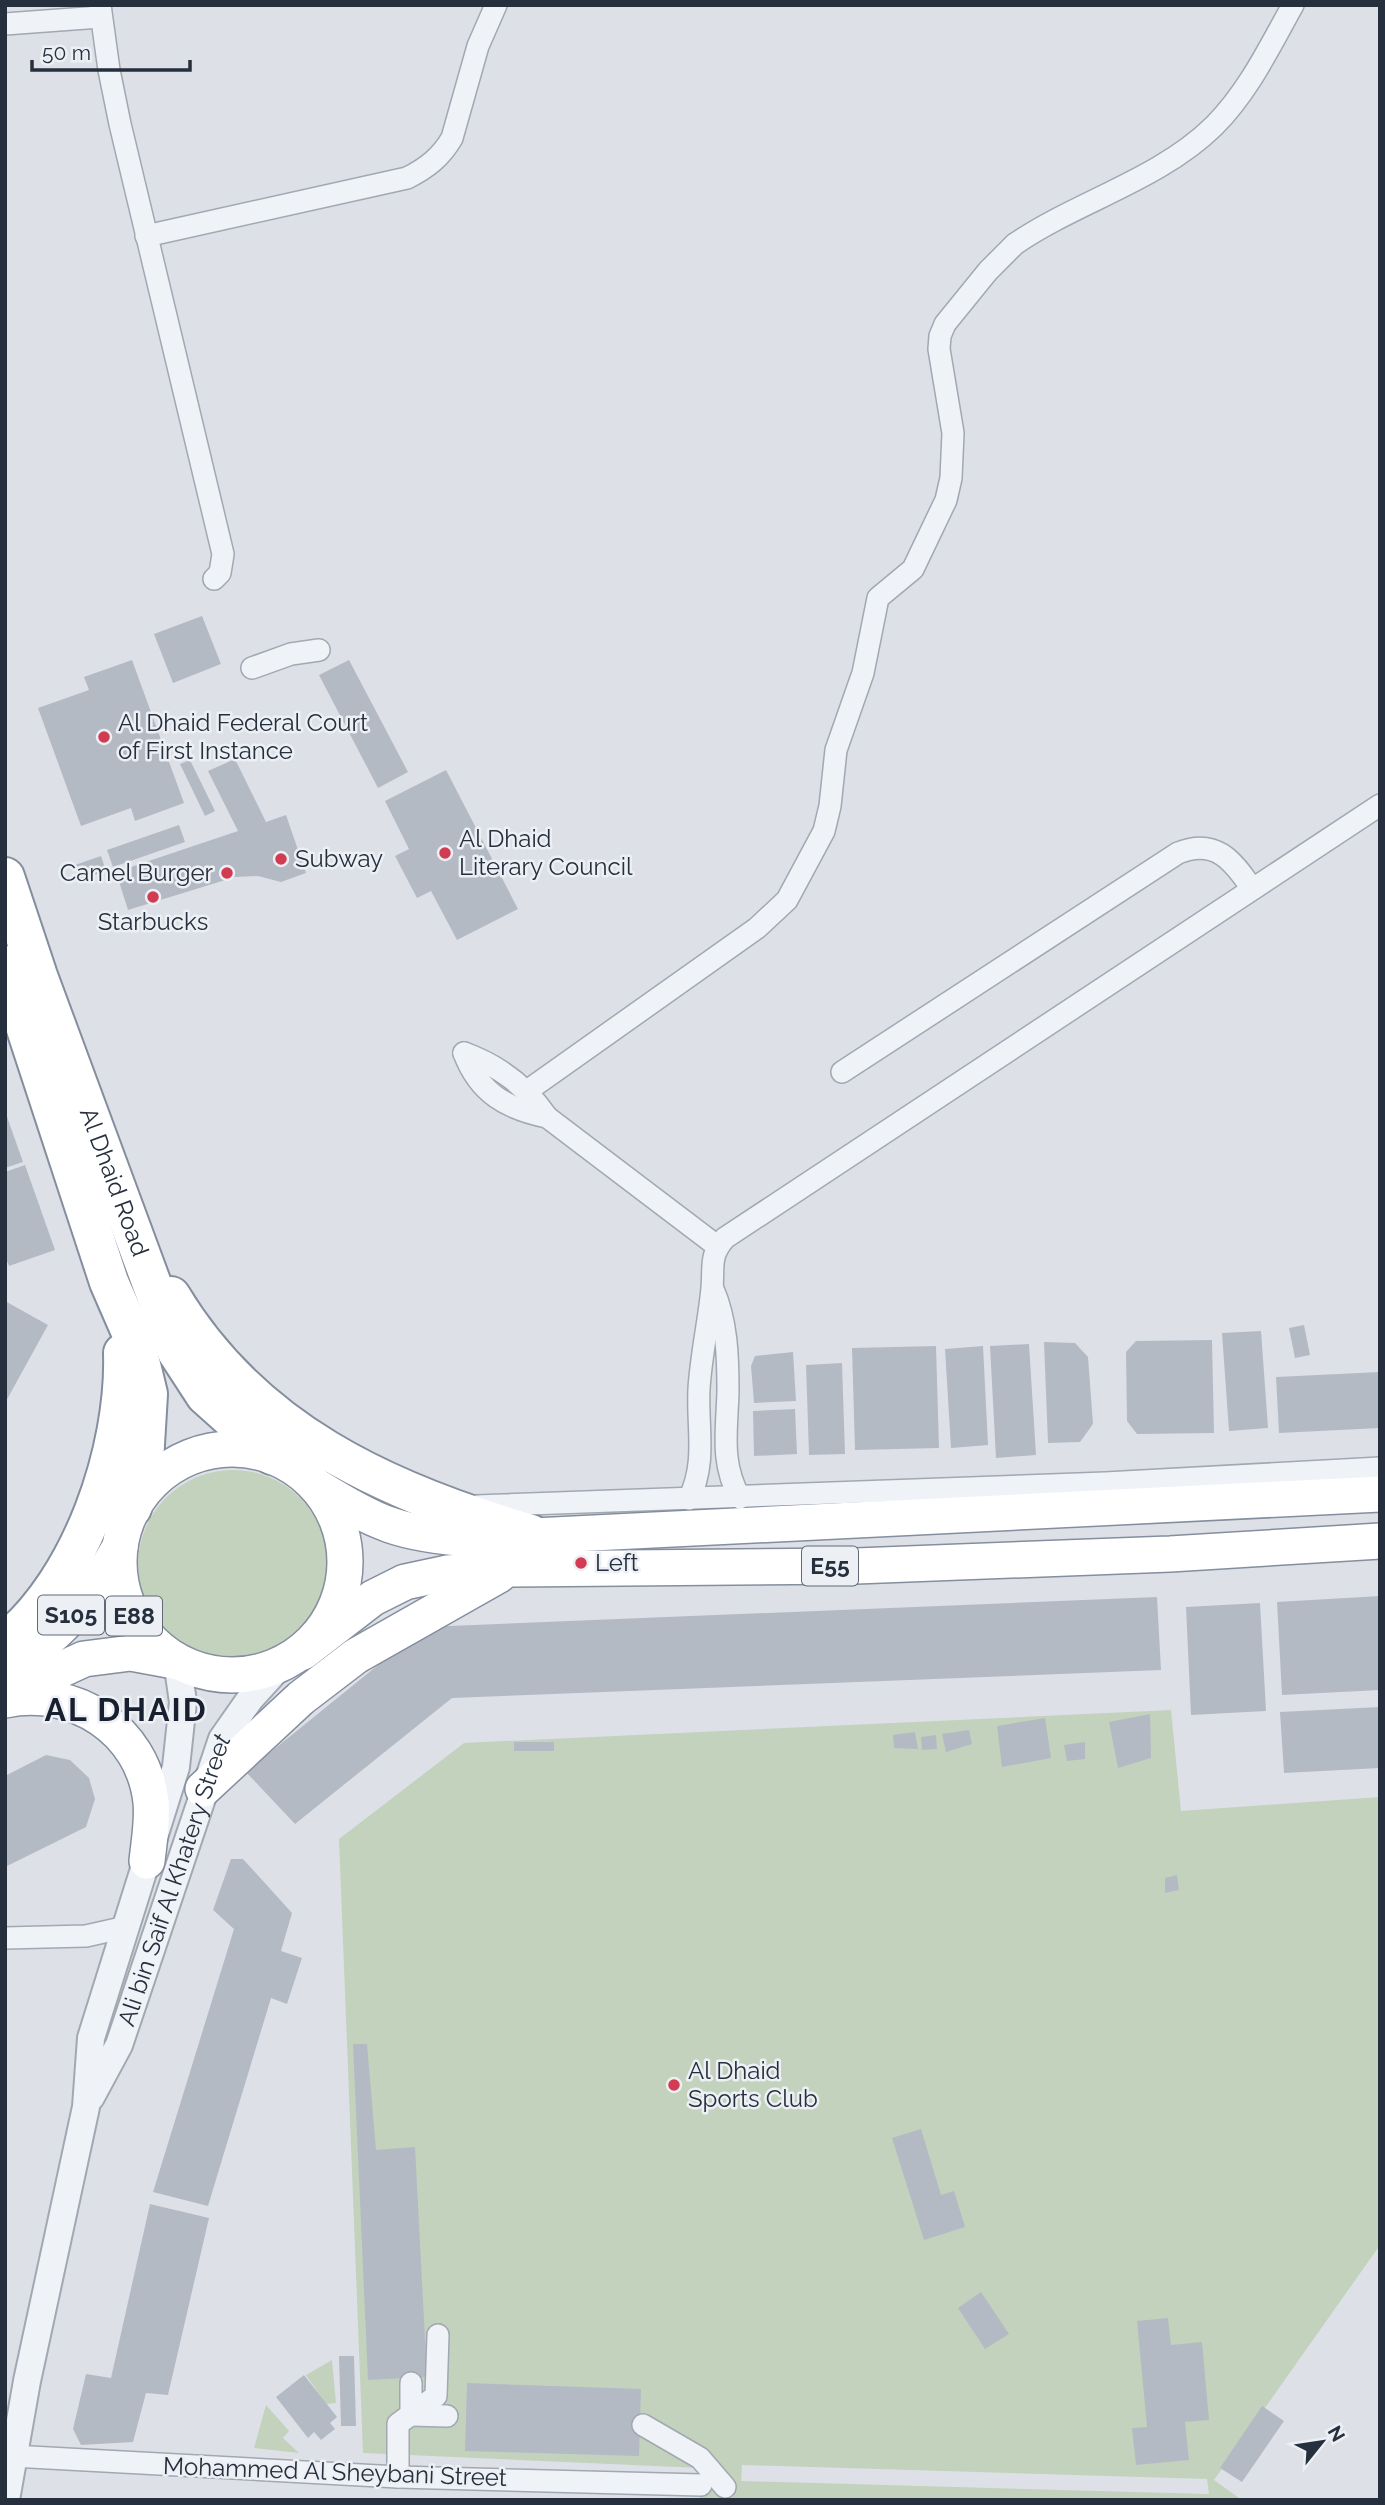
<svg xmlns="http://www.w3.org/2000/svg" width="1385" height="2505" viewBox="0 0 1385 2505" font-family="Raleway,sans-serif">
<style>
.green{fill:#c3d2bd;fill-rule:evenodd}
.building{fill:#b4bac4}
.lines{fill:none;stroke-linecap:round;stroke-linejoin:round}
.minor-casing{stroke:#a2a8b1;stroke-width:24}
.tertiary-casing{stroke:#a2a8b1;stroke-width:30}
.trunk-casing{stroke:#848e9e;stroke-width:38}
.motorway-casing{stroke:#848e9e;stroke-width:42}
.minor{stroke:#eff2f6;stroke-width:21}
.tertiary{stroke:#eff2f6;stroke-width:26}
.trunk{stroke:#fff;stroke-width:35}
.motorway{stroke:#fff;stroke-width:38}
.poi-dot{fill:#d23c53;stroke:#ecf0f5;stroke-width:2.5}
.labels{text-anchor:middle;stroke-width:5;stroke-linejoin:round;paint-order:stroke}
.shield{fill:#ecf0f5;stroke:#616975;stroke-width:2}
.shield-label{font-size:23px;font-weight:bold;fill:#262f3e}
.poi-label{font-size:24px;fill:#262f3e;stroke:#ecf0f5;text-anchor:start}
.street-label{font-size:24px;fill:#262f3e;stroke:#ecf0f5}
.district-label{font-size:32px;font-weight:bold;letter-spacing:2px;fill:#18202f;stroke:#ecf0f5}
</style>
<rect width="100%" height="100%" fill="#dde1e7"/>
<g class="green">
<circle cx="233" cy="1565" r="95"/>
<path d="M1171 1710 1181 1811 1380 1797V2245L1214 2480 1242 2500H700V2468L363 2453 339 1839 464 1743ZM742 2465 1207 2479 1209 2494 741 2481Z"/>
<path d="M332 2360 336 2403 326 2404 306 2375Z"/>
<path d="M266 2405 289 2431 283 2438 299 2453 254 2448Z"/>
</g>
<g class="building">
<path d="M202 616 221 664 173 683 154 634Z"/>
<path d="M132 660 184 803 135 821 131 808 81 826 38 708 89 690 84 677Z"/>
<path d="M349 660 408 772 378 788 319 675Z"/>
<path d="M235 759 266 822 286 815 306 873 281 882 258 876 235 877 128 910 116 872 238 831 208 771Z"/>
<path d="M190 760 215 811 205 816 180 764Z"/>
<path d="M446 770 518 909 457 940 431 891 417 898 395 856 409 849 385 801Z"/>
<path d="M179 825 185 842 113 867 107 850Z"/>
<path d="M101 856 106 871 80 880 75 865Z"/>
<path d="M5 1111 23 1162 5 1168Z"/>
<path d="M25 1165 55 1250 9 1266 5 1256V1172Z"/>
<path d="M5 1301 48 1325 5 1403Z"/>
<path d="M1304 1325 1310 1355 1295 1358 1289 1328Z"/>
<path d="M1261 1331 1268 1428 1229 1431 1222 1333Z"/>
<path d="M1212 1340 1214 1433 1137 1434 1127 1421 1126 1352 1136 1341Z"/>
<path d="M1044 1342 1075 1343 1088 1357 1093 1424 1080 1442 1048 1443Z"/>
<path d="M1029 1344 1036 1455 996 1458 990 1346Z"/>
<path d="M936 1346 939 1448 855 1450 852 1348Z"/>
<path d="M983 1346 988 1445 951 1448 945 1349Z"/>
<path d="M793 1352 796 1401 754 1403 751 1366 755 1356Z"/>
<path d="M842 1363 845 1454 809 1455 806 1365Z"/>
<path d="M1380 1372V1428L1279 1433 1276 1377Z"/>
<path d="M795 1409 797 1454 754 1456 753 1411Z"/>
<path d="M1380 1596V1690L1282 1695 1277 1602Z"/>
<path d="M1157 1597 1161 1670 452 1698 295 1824 246 1772 425 1627Z"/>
<path d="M1260 1603 1266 1711 1191 1715 1186 1607Z"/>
<path d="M1380 1707V1768L1284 1773 1280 1712Z"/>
<path d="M1150 1714 1151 1758 1118 1768 1109 1722Z"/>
<path d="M1045 1718 1051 1758 1002 1767 997 1726Z"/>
<path d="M969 1730 972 1744 946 1752 942 1734Z"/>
<path d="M915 1732 918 1749 894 1748 893 1735Z"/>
<path d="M936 1735 937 1749 922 1750 921 1737Z"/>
<rect x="514" y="1742" width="40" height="9"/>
<path d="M1085 1742V1759L1067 1761 1064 1745Z"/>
<path d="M46 1755 70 1760 89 1778 95 1799 86 1827 5 1867V1776Z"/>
<path d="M231 1859H243L292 1913 281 1951 302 1958 287 2004 271 1998 208 2206 153 2192 234 1929 213 1910Z"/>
<path d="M1177 1875 1179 1890 1165 1893V1878Z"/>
<path d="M353 2044H367L376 2150 415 2147 427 2377 368 2380Z"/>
<path d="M921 2129 941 2195 954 2191 965 2227 924 2240 892 2138Z"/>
<path d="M150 2204 209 2218 168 2395 146 2393 133 2442 81 2445 73 2429 86 2374 111 2378Z"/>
<path d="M981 2292 1009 2334 985 2349 958 2308Z"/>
<path d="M1168 2318 1171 2345 1202 2342 1209 2420 1185 2422 1189 2460 1136 2465 1132 2428 1147 2427 1137 2321Z"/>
<path d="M339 2356H354L356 2426H341Z"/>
<path d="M304 2375 337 2417 330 2423 335 2429 321 2440 314 2432 308 2438 276 2397Z"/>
<path d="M467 2383 641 2389 639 2456 465 2451Z"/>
<path d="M1262 2406 1284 2421 1242 2482 1220 2468Z"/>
</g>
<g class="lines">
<defs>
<g id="minor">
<path d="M100 5 109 70 120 124 223 554 220 573 214 579"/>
<path d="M5 24 100 17"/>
<path d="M146 236 407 178C427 168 441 157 452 138L478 46 496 5"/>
<path d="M252 668 291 654 319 650"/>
<path d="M464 1053C500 1066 526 1086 547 1117L717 1246"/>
<path d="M464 1053C479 1093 507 1109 547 1117"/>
<path d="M842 1072 1178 853C1215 838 1233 860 1252 889"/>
<path d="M527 1091 757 928 787 900 824 831 830 806 836 750 863 673 878 598 913 569 946 500 951 478 953 433 939 349 940 336 945 324 988 271 1015 244C1078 201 1159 180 1214 126 1248 92 1269 48 1293 5"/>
<path d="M713 1289C727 1321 728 1357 728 1391 727 1430 720 1463 740 1498"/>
<path d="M689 1499C707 1462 697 1428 699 1389 701 1355 709 1321 712 1288 714 1266 709 1256 725 1238L1380 805"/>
<path d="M476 1506 1105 1483 1380 1468"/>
<path d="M5 1938 86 1936 126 1927"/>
<path d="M411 2383V2415L447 2416"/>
<path d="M643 2425 700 2458 725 2487"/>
<path d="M12 2456 398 2477 701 2485"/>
<path d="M398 2477V2424L436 2396 438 2335"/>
</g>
<g id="tertiary">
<path id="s1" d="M91 2097 119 2045 222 1739 250 1699 280 1666"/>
<path d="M6 2500 27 2381 86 2107 91 2038 176 1767 183 1702 177 1661"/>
</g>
<g id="trunk">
<circle cx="232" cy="1562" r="113"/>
<path d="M316 1486C377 1524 400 1534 472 1539L1380 1494"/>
<path d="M303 1652 373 1598 405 1582 447 1573 512 1569 856 1566 1170 1554 1380 1541"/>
<path d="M5 1667C57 1642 92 1596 120 1547"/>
<path d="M8 1694 84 1659 131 1653 174 1661"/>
<path d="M5 1700C74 1686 143 1729 151 1802 153 1820 149 1842 147 1861"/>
<path d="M203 1789 301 1698 356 1656 499 1575"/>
</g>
<g id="motorway">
<path id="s2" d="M5 877 38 976 177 1352 205 1395 272 1455"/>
<path d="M5 965 109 1282 136 1344 148 1394 144 1461 132 1508"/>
<path d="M171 1296C252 1431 386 1492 531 1534"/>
<path d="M5 1642C82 1580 126 1449 123 1353"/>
</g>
</defs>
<use href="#minor" class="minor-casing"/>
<use href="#tertiary" class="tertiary-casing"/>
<use href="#trunk" class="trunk-casing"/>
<use href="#motorway" class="motorway-casing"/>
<use href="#minor" class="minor"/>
<use href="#tertiary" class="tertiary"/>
<use href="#trunk" class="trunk"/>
<use href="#motorway" class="motorway"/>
</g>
<g class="poi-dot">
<circle cx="104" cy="737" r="7"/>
<circle cx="445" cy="853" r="7"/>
<circle cx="281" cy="859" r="7"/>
<circle cx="227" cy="873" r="7"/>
<circle cx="153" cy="897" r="7"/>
<circle cx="581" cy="1563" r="7"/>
<circle cx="674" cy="2085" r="7"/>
</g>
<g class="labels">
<g class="shield">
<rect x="802" y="1546.5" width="56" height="39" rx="5"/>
<rect x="38" y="1595.5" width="66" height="39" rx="5"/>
<rect x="106" y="1596.5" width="56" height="39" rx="5"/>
</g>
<g class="shield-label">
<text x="830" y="1574">E55</text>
<text x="71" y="1623">S105</text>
<text x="134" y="1624">E88</text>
</g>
<g class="poi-label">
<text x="118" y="731">Al Dhaid Federal Court<tspan x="118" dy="28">of First Instance</tspan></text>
<text x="459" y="847">Al Dhaid<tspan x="459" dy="28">Literary Council</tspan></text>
<text x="295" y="867">Subway</text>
<text x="213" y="881" text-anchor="end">Camel Burger</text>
<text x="153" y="930" text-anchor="middle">Starbucks</text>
<text x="595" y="1571">Left</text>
<text x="688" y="2079">Al Dhaid<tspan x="688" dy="28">Sports Club</tspan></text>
</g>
<g class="street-label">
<text dy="8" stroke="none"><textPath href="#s2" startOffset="324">Al Dhaid Road</textPath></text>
<text dy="8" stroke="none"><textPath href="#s1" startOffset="233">Ali bin Saif Al Khatery Street</textPath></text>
<text transform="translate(335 2472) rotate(2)" y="8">Mohammed Al Sheybani Street</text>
</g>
<g class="district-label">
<text x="126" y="1721">AL DHAID</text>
</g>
</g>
<rect width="1385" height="2505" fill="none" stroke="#262f3e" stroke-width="14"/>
<g transform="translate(1322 2442) rotate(60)" stroke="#ecf0f5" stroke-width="5" paint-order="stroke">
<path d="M0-5L12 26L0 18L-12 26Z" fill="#262f3e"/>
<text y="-10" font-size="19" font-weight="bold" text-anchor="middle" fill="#262f3e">N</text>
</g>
<path d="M32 60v10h158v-10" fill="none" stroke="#262f3e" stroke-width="3.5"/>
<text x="42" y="60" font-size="21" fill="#262f3e" stroke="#ecf0f5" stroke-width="5" paint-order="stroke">50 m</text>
</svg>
